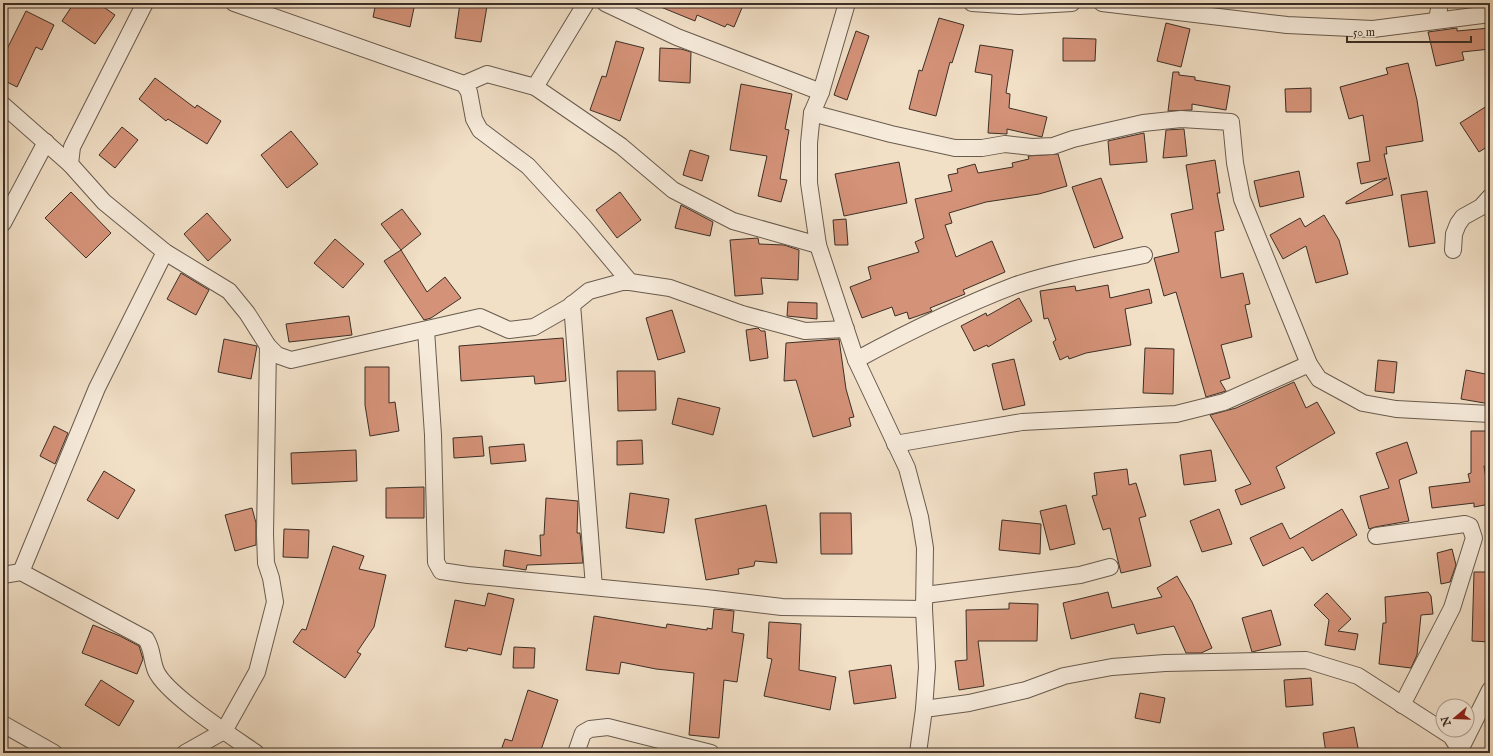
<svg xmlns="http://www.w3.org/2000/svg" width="1493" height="756" viewBox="0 0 1493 756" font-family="'IM FELL English',serif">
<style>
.building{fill:#d49278;stroke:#3c2f26}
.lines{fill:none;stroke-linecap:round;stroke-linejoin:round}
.street-casing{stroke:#695b4e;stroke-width:18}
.street{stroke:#f6eada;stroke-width:16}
</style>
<rect width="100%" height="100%" fill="#f1dfc6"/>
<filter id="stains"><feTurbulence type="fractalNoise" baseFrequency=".005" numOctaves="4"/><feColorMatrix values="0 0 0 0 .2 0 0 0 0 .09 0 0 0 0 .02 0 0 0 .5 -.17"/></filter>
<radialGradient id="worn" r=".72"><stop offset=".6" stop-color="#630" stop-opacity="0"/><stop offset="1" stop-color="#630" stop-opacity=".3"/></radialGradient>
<g class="building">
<path d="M74 3H98L115 15 95 44 62 21Z"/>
<path d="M376 3H415L410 27 373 17Z"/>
<path d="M460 3 487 6 481 42 455 38Z"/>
<path d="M651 3H744L734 27 727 24 725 27 697 15 695 21Z"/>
<path d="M26 11 54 25 42 50 36 47 17 87 3 80V47L7 49Z"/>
<path d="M939 18 964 25 952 63 950 62 936 116 909 109 919 70 922 71Z"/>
<path d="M1166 23 1190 29 1181 67 1157 61Z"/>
<path d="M1457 28V31L1490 28V49L1462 52 1464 60 1436 66 1428 32Z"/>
<path d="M856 31 869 36 847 100 834 95Z"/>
<path d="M1063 38 1096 39 1095 61H1063Z"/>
<path d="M616 41 644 48 620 121 590 110 602 76 606 77Z"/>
<path d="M980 45 1013 50 1006 93 1010 94 1009 108 1047 117 1042 137 1007 129V134L988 133 992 75 975 72Z"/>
<path d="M660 48 681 49 691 52 690 83 659 81Z"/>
<path d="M1408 63 1417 100 1423 141 1386 147 1387 154H1384L1393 195 1346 204V202L1387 178 1361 184 1357 163 1370 161 1363 115 1349 119 1340 87 1388 74 1386 68Z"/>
<path d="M1173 72H1179V75L1195 77V80L1230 86 1226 110 1192 104V110L1168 111Z"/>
<path d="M155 78 195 108 197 105 221 121 207 144 168 119 166 121 139 99Z"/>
<path d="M741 84 792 94 785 129 789 130 780 179 787 180 781 202 758 196 767 156 730 150Z"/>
<path d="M1311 88V112H1286L1285 89Z"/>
<path d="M1490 104V145L1479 152 1460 123Z"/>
<path d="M122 127 138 140 115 168 99 155Z"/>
<path d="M1184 129 1187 156 1163 158 1166 130Z"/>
<path d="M291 131 318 164 287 188 261 155Z"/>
<path d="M1144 133 1147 162 1110 165 1108 141Z"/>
<path d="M690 150 709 156 702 181 683 175Z"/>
<path d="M1058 154 1067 186 1039 194 986 202 949 213 952 223 945 225 956 257 992 241 1005 272 963 290 965 294 930 308 932 311 909 319 907 312 895 316 892 307 862 318 850 287 871 279 868 267 919 252 915 242 924 238 915 199 952 191 948 175 958 173 957 169 975 164 978 173 1013 167 1012 163 1029 159 1028 156Z"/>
<path d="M1215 160 1220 193H1217L1224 230 1215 232 1221 278 1243 273 1250 304 1245 305 1252 337 1221 345 1230 378 1220 381 1226 391 1206 397 1176 292 1164 296 1154 258 1179 252 1171 214 1193 209 1186 165Z"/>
<path d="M899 162 907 203 844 216 835 174Z"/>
<path d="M1299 171 1304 197 1260 207 1254 181Z"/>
<path d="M1101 178 1123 238 1094 248 1072 187Z"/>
<path d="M1427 191 1435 243 1409 247 1401 195Z"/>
<path d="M71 192 111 233 86 258 45 218Z"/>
<path d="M620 192 641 220 617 238 596 210Z"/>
<path d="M681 205 713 222 710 236 675 228Z"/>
<path d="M402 209 421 234 401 250 381 224Z"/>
<path d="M207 213 231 240 208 261 184 234Z"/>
<path d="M1324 215 1339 240 1348 274 1316 283 1306 246 1283 259 1270 235 1300 218 1305 227Z"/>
<path d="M846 219 848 245H835L833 220Z"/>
<path d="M758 238 759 244 784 245 799 250 798 280 761 278 763 294 735 296 730 240Z"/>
<path d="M335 239 364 264 343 288 314 263Z"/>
<path d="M401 250 427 292 445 277 461 298 431 318 424 320 384 261Z"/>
<path d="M181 273 209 290 196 315 167 299Z"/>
<path d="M1108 285 1110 298 1149 289 1152 303 1125 309 1131 345 1086 353 1069 359 1068 356 1060 360 1053 342 1056 340 1048 318 1044 319 1040 291 1075 286 1076 291Z"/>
<path d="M1019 298 1032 321 988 347 987 345 974 351 961 326 986 313 987 316Z"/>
<path d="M788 302 817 303V319L787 316Z"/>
<path d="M672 310 685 352 658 360 646 318Z"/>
<path d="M349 316 352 335 289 342 286 324Z"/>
<path d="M758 328 761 331H765L768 358 750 361 746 330Z"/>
<path d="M563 338 566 381 535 384 534 376 461 381 459 346Z"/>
<path d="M224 339 257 346 251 379 218 372Z"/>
<path d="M839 339 846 389 854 417 849 418 851 426 813 437 796 380 784 381 786 343Z"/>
<path d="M1145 348 1174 349 1173 394 1143 393Z"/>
<path d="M1014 359 1025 405 1003 410 992 364Z"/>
<path d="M1378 360 1397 362 1394 393 1375 391Z"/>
<path d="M365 367H389V403L395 402 399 431 370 436 365 405Z"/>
<path d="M1466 370 1490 375V404L1461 399Z"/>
<path d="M617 371H655L656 410 618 411Z"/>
<path d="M1294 382 1306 408 1317 402 1335 433 1276 467 1285 488 1241 505 1235 490 1251 484 1210 415 1236 408Z"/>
<path d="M678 398 720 408 713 435 672 424Z"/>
<path d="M54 426 68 433 55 464 40 456Z"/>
<path d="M1471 431H1490V466H1484L1490 504 1474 507V503L1432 508 1429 487 1470 482 1468 474 1471 473Z"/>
<path d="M482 436 484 456 454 458 453 438Z"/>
<path d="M642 440 643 464 617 465V441Z"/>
<path d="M1407 442 1417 473 1399 480 1409 521 1375 527 1369 529 1360 496 1389 488 1376 453Z"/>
<path d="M524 444 526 461 491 464 489 447Z"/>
<path d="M356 450 357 481 292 484 291 453Z"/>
<path d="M1211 450 1216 481 1184 485 1180 455Z"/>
<path d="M1127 469 1129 485 1136 483 1146 516 1139 518 1151 566 1121 573 1110 528 1103 530 1092 496 1097 495 1094 473Z"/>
<path d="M104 471 135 490 118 519 87 500Z"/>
<path d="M424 487V518H386V488Z"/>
<path d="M630 493 669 499 664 533 626 528Z"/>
<path d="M546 498 578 501 577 533H580L583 563 527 565 526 570 503 566 505 550 541 556 540 535H544Z"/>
<path d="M766 505 777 563 755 561 754 566 738 569 739 574 706 580 695 519Z"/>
<path d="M1066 505 1075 544 1050 550 1040 511Z"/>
<path d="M252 508 256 523V545L235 551 225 515Z"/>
<path d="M1219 509 1232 544 1202 552 1190 521Z"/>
<path d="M1342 509 1357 535 1312 561 1303 547 1263 566 1250 538 1282 523 1290 539Z"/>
<path d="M820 513H851L852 554H821Z"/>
<path d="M1002 520 1041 524 1040 554 999 550Z"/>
<path d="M284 529 309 530 308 558 283 557Z"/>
<path d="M333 546 364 556 359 569 386 575 374 627 357 652 361 654 345 678 293 642 302 629 306 630Z"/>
<path d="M1452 549 1456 565 1450 582 1441 584 1437 553Z"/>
<path d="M1474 572H1488L1487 609H1490V642L1472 641Z"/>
<path d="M1177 576 1192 602 1212 648 1201 653H1186L1174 626 1137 634 1134 624 1071 639 1063 603 1108 592 1112 608 1162 597 1157 588Z"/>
<path d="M1428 592 1431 596 1433 614 1421 615 1417 655 1411 668 1379 664 1383 623H1386L1385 597Z"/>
<path d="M488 593 514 599 501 655 468 648 467 651 445 647 455 600 485 606Z"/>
<path d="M1327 593 1351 619 1338 631 1358 634 1355 650 1325 645 1329 620 1314 605Z"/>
<path d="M1009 603 1038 604 1037 641H978L984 686 959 690 955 661 967 660 966 610 1009 609Z"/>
<path d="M714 609 734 611 732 632 744 634 737 682 724 680 719 738 689 735 694 673 656 669 621 662 619 674 586 670 594 616 666 628 667 624 707 630V628L712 629Z"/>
<path d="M1271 610 1281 645 1252 652 1242 618Z"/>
<path d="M769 622 801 624 799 670 836 677 830 710 764 696 772 659 767 658Z"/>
<path d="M93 625 120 636 139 646 143 659 137 674 82 653Z"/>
<path d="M514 647 535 648 534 668H513Z"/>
<path d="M891 665 896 698 854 704 849 671Z"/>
<path d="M1311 678 1313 705 1286 707 1284 680Z"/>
<path d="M101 680 134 701 119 726 85 705Z"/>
<path d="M528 690 558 700 540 753H500L505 739 512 741Z"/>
<path d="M1140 693 1165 698 1160 723 1135 718Z"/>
<path d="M1354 727 1359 753H1326L1323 733Z"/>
</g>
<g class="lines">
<defs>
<g id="street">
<path d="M145 3 72 147 70 164 104 202 165 252 229 291 247 313 268 346 277 355 291 360 480 317 509 330 534 327 569 307 589 291 622 282H630L670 288 742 314 805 331 846 329"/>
<path d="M234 3 464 84 469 92 474 119 480 130 528 166 583 226 630 282"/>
<path d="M605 3 677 37 821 92"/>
<path d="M847 3 821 92 812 113 809 143V183L818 245 856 360 907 468 920 517 925 548 924 609 927 667 924 709 918 753"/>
<path d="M972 3 1019 6 1072 3"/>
<path d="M1102 3 1287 25 1373 29 1490 14"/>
<path d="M1437 20 1440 3"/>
<path d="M464 84 487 74 535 87 621 146 673 190 733 221 818 245"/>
<path d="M535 87 586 3"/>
<path d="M3 105 70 164"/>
<path d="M812 113 891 134 955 148H982L1005 144 1032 147 1053 146 1073 139 1143 123 1181 119 1231 122 1235 163 1242 199 1309 364"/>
<path d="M3 223 46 142"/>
<path d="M1453 250 1454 234 1458 224 1463 217 1481 207 1490 197"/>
<path d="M572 304 594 587"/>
<path d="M426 330 433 435 436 562 441 571 468 575 706 598 782 607 924 609"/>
<path d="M856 360C908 332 961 306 1016 285 1057 271 1102 264 1144 255"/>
<path d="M895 444 1022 422 1176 414 1224 402 1309 364 1319 379 1363 403 1396 409 1490 414"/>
<path d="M1376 536 1465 524 1470 526 1474 538 1452 608 1402 705"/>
<path d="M21 572 97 388 165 252"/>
<path d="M3 575 21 572 146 639C153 650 151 659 156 671 166 694 233 737 256 753"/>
<path d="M925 595 1080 575 1110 567"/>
<path d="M924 709 969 703 1026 690 1064 676 1112 667 1165 663 1306 660 1358 676 1451 736 1462 753"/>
<path d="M3 724 54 753"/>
<path d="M1460 750 1490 690"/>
<path d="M185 753 224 731 257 672 275 602 271 578 266 563 265 534 268 346"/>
<path d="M576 753 583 733 590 729 608 727 711 753"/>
</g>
</defs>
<use href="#street" class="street-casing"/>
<use href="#street" class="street"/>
</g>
<rect width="1493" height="756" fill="none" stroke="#f1dfc6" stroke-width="16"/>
<rect x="4" y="4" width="1485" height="748" fill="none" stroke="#3c2f26" stroke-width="2"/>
<rect x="8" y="8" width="1477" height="740" fill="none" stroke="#3c2f26"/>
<g transform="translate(1455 718) rotate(251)"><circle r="19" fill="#f6eada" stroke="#ac9f92"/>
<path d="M0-3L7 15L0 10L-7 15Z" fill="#8f2418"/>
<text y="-6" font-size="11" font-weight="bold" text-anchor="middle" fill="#3c2f26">N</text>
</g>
<path d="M1347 36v6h124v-6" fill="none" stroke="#3c2f26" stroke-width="2"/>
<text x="1353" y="36" font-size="12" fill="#3c2f26" stroke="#f6eada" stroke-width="3" paint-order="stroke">50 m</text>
<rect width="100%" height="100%" filter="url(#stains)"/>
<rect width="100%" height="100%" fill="url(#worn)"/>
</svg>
